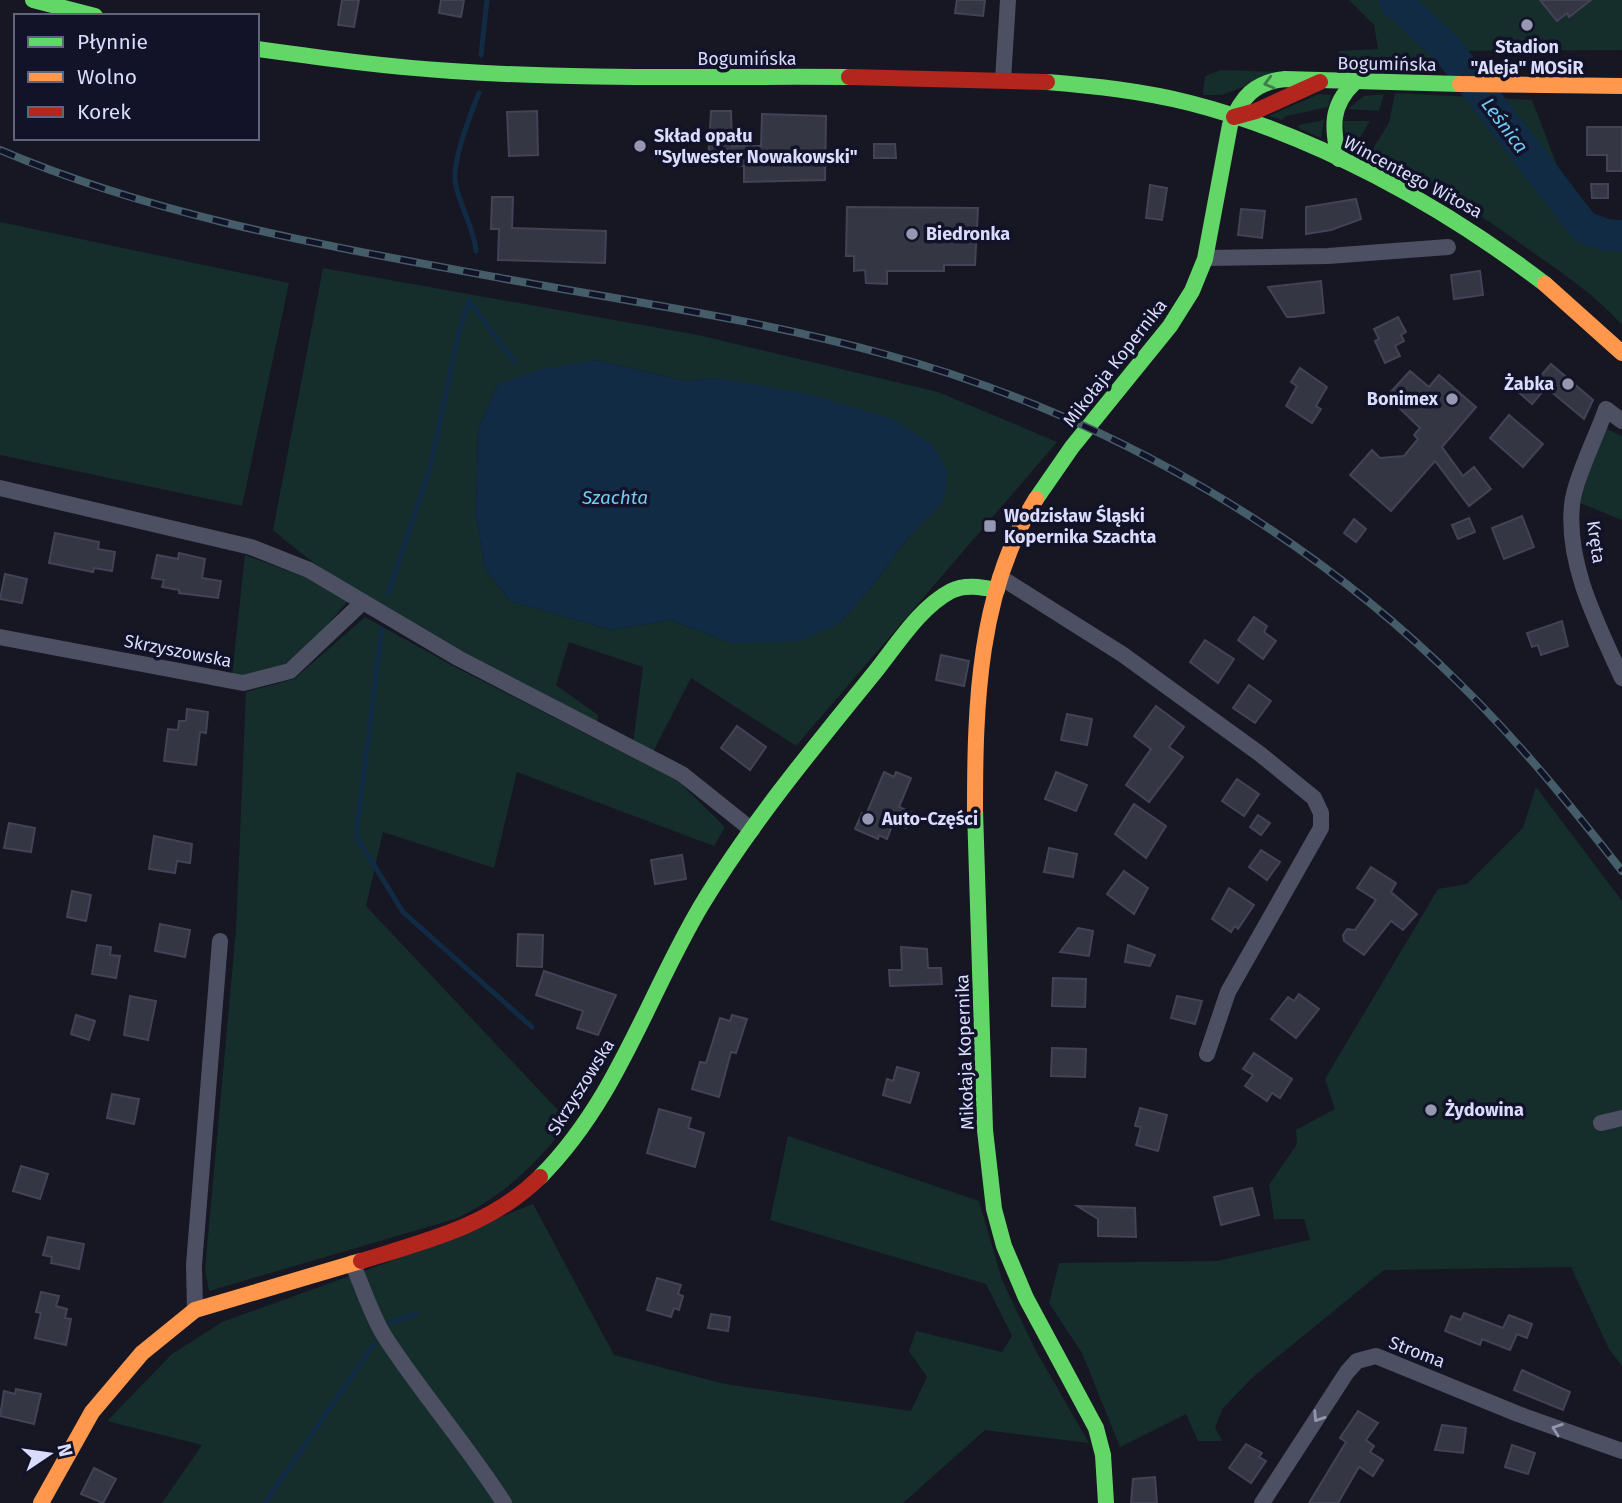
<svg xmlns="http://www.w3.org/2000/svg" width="1622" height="1503" viewBox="0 0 1622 1503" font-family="'Fira Sans',sans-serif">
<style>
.green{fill:#152d2b;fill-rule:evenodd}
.water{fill:#112b45}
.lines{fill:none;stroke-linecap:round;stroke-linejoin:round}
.stream{stroke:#112b45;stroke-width:5}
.river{stroke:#112b45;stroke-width:32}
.building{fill:#353644;stroke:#434256;stroke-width:2}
.street{stroke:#4d4f63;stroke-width:16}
.fast{stroke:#63d668;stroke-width:16}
.slow{stroke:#ff974d;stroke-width:16}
.jam{stroke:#b3261e;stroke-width:16}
.rail-casing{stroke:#455d68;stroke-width:8}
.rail{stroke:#121228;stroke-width:5;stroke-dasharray:16;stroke-linecap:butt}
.oneway{stroke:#3f7e4b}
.oneway2{stroke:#9496b0}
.poi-dot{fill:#9697b1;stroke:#121228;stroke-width:2.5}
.labels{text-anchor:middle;stroke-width:7;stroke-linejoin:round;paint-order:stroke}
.poi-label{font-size:18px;font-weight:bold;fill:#dadcfd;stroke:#121228;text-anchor:start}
.street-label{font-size:18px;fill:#dadcfd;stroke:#121228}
.water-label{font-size:19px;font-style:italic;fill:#6fcdf6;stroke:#121228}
</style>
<rect width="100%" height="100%" fill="#171723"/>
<g class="green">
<path d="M1349 0H1399L1468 65 1340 64 1339 51 1378 49 1374 25Z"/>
<path d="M1405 0H1622V50L1460 51Z"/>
<path d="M1221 70 1283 72 1222 95H1203L1205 76Z"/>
<path d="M1395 93 1532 100 1558 168 1588 222 1622 230V325C1596 296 1567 276 1535 254 1483 216 1429 182 1372 150L1389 123Z"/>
<path d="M1319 94 1331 95 1328 107 1286 116 1282 120 1269 116Z"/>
<path d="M1384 94 1379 111 1348 109 1364 96Z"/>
<path d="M1324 120 1321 138 1298 128 1299 125Z"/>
<path d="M1343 121H1370L1353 149 1347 145Z"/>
<path d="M0 222 289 283 242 506 0 455Z"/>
<path d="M323 268 698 335 938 392 1057 442 796 746 691 678 653 752 633 743 643 667 569 642 556 685 598 715 597 725C489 668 365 610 273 530ZM596 360 686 381 718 378 944 501 911 534 873 585 839 624 731 643 670 620 612 630 510 601 485 569 476 515 478 429 498 384Z"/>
<path d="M1605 428 1622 436V520L1580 503 1597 443Z"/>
<path d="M245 555 305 577 348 601C317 635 284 685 232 675Z"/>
<path d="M365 617 455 667 677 780 725 827 714 846 517 772 494 868 383 832 366 906 569 1122C536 1164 504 1196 455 1219L209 1291 205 1269 236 930 246 692 294 679Z"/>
<path d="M1536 787 1622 901V1366L1609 1349 1571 1267 1384 1270 1253 1377 1223 1408 1215 1427 1222 1441H1198L1186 1414 1120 1447 1082 1353 1049 1303 1059 1263 1217 1261 1310 1240 1304 1219H1274L1269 1185 1297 1144 1296 1130 1335 1109 1325 1079 1438 889 1467 884 1523 828Z"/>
<path d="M788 1136 979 1201 1002 1280 1036 1351 1089 1443 985 1430 903 1503H162L202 1445 107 1421 172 1354 222 1322 383 1264 533 1204 614 1355 725 1384 911 1411 927 1377 909 1351 916 1331 1002 1352 1012 1336 986 1284 770 1220Z"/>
</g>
<path class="water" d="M596 360 686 381 718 378 809 394 893 419 933 445 947 471 944 501 911 534 873 585 839 624 800 641 731 643 670 620 612 630 510 601 485 569 476 515 478 429 498 384 542 369Z"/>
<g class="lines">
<g class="stream">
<path d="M481 55 487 0"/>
<path d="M476 251C474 226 455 197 455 178 454 157 471 112 479 93"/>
<path d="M469 301 515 362"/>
<path d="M388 594 430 468 459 331 469 301"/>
<path d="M382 629 356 836 403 912 532 1027"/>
<path d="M390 1323 416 1314"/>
<path d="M265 1503 374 1344"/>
</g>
<path class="river" d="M1394 0 1447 49 1584 227 1606 235 1622 236"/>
</g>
<g class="building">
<path d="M342 0H359L354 27 338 25Z"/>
<path d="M441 0H464L461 17 439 13Z"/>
<path d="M957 0H985L983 16 955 13Z"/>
<path d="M1540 0H1591L1569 17 1567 13 1557 21Z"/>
<path d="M537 111 538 155 509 156 507 112Z"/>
<path d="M711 111H731L732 146H761L762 114 826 116 825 180 744 182V166L708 162Z"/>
<path d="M1587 127H1622V171H1607V155H1587Z"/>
<path d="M874 144H895L896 158H874Z"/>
<path d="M1591 184H1608V198H1592Z"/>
<path d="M1150 185 1167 188 1162 220 1146 218Z"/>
<path d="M492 197H513L512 228 606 231 605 263 498 260 499 229H491Z"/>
<path d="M1356 199 1361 219 1331 230 1306 234V207Z"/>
<path d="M847 207 978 208 975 265H944V271H887V284L866 283 865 270 854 271V256H846Z"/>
<path d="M1241 209 1265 211 1262 238 1238 235Z"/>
<path d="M1480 271 1483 295 1454 299 1451 275Z"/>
<path d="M1321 281 1324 313 1293 317H1287L1268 287Z"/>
<path d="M1398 317 1406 332 1401 335 1404 341 1395 346 1400 356 1385 363 1375 341 1379 339 1374 329Z"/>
<path d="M1551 364 1593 400 1584 419 1537 380Z"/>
<path d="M1300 368 1327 387 1316 406 1321 409 1312 423 1286 406 1297 386 1291 382Z"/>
<path d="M1410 371 1429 387 1439 375 1476 407 1442 447 1463 476 1474 467 1491 489 1469 506 1435 461 1391 511 1350 475 1372 450 1380 458 1404 456 1418 439 1414 435 1420 428 1387 396Z"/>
<path d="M1527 375 1544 390 1532 404 1516 390Z"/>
<path d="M1509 415 1543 444 1523 467 1490 438Z"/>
<path d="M1522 516 1534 547 1504 559 1492 528Z"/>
<path d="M1469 518 1475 532 1458 539 1452 525Z"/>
<path d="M1354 519 1366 529 1356 542 1344 533Z"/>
<path d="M55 533 99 542 98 549 115 552 112 571 94 568 93 572 49 563Z"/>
<path d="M179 553 205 559 202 578 221 581 218 598 179 593V590L162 587 164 580 152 578 157 555 178 559Z"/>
<path d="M5 574 27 579 22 603 0 599Z"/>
<path d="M1254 617 1267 626 1264 632 1276 641 1263 659 1238 640Z"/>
<path d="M1562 621 1568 646 1541 655 1538 645 1532 647 1527 633Z"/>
<path d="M1205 640 1234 659 1218 683 1190 662Z"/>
<path d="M941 655 969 661 964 686 936 680Z"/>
<path d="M1249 685 1271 701 1255 723 1233 708Z"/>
<path d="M1156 706 1184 727 1169 747 1183 757 1149 802 1126 785 1151 749 1134 736Z"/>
<path d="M187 709 208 712 206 733 200 732 196 765 164 761 168 729 178 730 179 721H186Z"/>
<path d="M1067 714 1092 719 1087 745 1061 740Z"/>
<path d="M737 726 766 747 750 770 721 748Z"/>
<path d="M884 772 894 777 896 772 911 778 899 807 913 813 906 828 893 823 887 839 879 835 878 839 855 829 862 813 866 815Z"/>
<path d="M1056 772 1087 785 1076 811 1045 799Z"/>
<path d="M1237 779 1259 794 1244 816 1222 801Z"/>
<path d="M1134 804 1166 826 1146 858 1115 834Z"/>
<path d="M1258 815 1270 823 1261 835 1250 827Z"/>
<path d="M9 823 35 828 31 852 4 848Z"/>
<path d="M154 836 192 844 190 863 177 861 175 873 149 869Z"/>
<path d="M1049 848 1077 854 1073 877 1044 872Z"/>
<path d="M1261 850 1280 862 1267 880 1249 867Z"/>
<path d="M682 855 686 879 655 884 651 860Z"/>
<path d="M1371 867 1396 883 1391 892 1417 914 1403 930 1391 921 1364 955 1344 941 1343 935 1347 929 1355 930 1376 900 1357 888Z"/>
<path d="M1124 871 1148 888 1134 914 1107 894Z"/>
<path d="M1229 888 1254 905 1238 929 1235 926 1231 932 1212 919Z"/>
<path d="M72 891 91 895 86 921 67 917Z"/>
<path d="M160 924 190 930 185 957 155 951Z"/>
<path d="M1078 928 1093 931 1089 956 1060 952Z"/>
<path d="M518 934 543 935 542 967 517 966Z"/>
<path d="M97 945 111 947 110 955 120 956 116 978 92 974Z"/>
<path d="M1128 945 1155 955 1150 966 1125 962Z"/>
<path d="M901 947 927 949 928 968H941L942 984 890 986 889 970H902Z"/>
<path d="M544 971 616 995 598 1035 577 1028 583 1011 536 995Z"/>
<path d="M1053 978 1086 979 1085 1007 1052 1006Z"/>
<path d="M1299 994 1319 1009 1296 1038 1271 1019 1288 997 1294 1001Z"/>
<path d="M130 996 156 1001 148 1040 124 1035Z"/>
<path d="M1177 996 1202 1001 1195 1024 1171 1018Z"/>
<path d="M76 1015 95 1021 89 1040 71 1034Z"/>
<path d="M732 1015 747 1019 736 1053 731 1052 719 1097 692 1089 700 1062 706 1063 720 1018 730 1021Z"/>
<path d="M1052 1048 1086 1049 1085 1077 1051 1076Z"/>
<path d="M1254 1053 1292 1079 1280 1098 1272 1093 1267 1101 1245 1086 1253 1075 1243 1069Z"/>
<path d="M897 1067 919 1073 910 1103 883 1095 887 1079 893 1081Z"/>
<path d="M112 1094 139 1099 134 1124 107 1118Z"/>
<path d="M1140 1108 1167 1115 1158 1151 1136 1145 1141 1127 1135 1126Z"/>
<path d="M659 1109 691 1118 688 1128 704 1133 695 1167 647 1153Z"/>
<path d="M21 1166 48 1174 40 1199 13 1191Z"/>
<path d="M1252 1188 1259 1215 1221 1225 1214 1197Z"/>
<path d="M1077 1206 1135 1208 1136 1237 1098 1236V1219Z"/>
<path d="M48 1237 84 1244 79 1269 51 1263 52 1257 43 1255Z"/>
<path d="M657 1278 681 1285 678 1294 683 1296 679 1310 674 1308 671 1317 647 1310Z"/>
<path d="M41 1292 59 1296 56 1306 67 1309 65 1318 71 1319 66 1345 35 1338 41 1313 36 1312Z"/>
<path d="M1464 1313 1503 1328 1509 1315 1532 1324 1527 1338 1517 1334 1510 1350 1482 1339 1480 1345 1445 1331 1451 1316 1461 1320Z"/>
<path d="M711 1314 730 1317 728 1331 708 1328Z"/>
<path d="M1522 1370 1570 1392 1563 1410 1514 1390Z"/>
<path d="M16 1389 41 1394 34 1424 0 1416 4 1391 15 1394Z"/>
<path d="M1358 1411 1378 1423 1366 1440 1374 1446 1370 1452 1383 1460 1373 1476 1359 1467 1338 1503H1309L1346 1442 1340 1438Z"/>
<path d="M1442 1425 1466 1428 1463 1453 1435 1450Z"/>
<path d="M1246 1444 1262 1453 1259 1457 1266 1461 1251 1483 1229 1468Z"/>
<path d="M1512 1445 1535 1453 1528 1474 1505 1467Z"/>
<path d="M94 1468 116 1479 103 1503 81 1494Z"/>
<path d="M1155 1477 1157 1503H1131L1133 1479Z"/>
</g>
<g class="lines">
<g class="street">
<path d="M1003 80 1008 0"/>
<path d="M1206 258 1328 256 1448 247"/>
<path d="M1622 421 1606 409C1597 435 1574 481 1572 505 1566 565 1598 625 1622 678"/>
<path d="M0 488 251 547 309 570 458 658 682 774 752 830"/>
<path d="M1000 577 1122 654 1260 754 1314 798 1321 813V828L1228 992 1207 1054"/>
<path d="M0 637 243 683 290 671 363 602"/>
<path d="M1601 1123 1622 1118"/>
<path d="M352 1263C363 1287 371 1315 385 1337 422 1394 467 1445 504 1503"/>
<path d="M195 1310 194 1265 220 941"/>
<path d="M1262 1503 1347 1372 1357 1361 1376 1356 1518 1414 1622 1451"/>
</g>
<g class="fast">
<path d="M33 0 95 16"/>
<path d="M257 49C322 58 386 67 452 71 584 80 716 76 849 77"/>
<path d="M1047 82C1095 86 1143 91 1190 103 1315 135 1443 206 1545 284"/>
<path d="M1339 159C1332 128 1330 106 1354 83"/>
<path d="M1036 499 1072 447 1170 326 1192 291 1205 259 1230 125C1241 98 1254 82 1285 79L1460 84"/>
<path d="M975 810 985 1130 994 1209 1004 1246 1026 1298 1096 1428 1103 1455 1106 1503"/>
<path d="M540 1177C617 1100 647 997 701 906 751 823 814 747 875 672 896 646 920 607 951 591 965 584 981 587 997 590"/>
</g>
<g class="slow">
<path d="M1460 84 1622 86"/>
<path d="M1545 284 1622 353"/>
<path d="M975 810C975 705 978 591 1036 499"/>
<path d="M41 1503 92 1412 142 1353 195 1310 361 1261"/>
</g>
<g class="jam">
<path d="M849 77 1047 82"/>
<path d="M1234 117 1256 111 1320 82"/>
<path d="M361 1261C426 1241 490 1226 540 1177"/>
</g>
<defs>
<path id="rail" d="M0 150C162 219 334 247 506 279 632 302 761 320 884 354 1099 412 1302 527 1460 684 1519 742 1571 806 1622 871"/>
</defs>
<use href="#rail" class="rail-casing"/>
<use href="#rail" class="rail"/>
</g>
<defs><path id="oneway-chevron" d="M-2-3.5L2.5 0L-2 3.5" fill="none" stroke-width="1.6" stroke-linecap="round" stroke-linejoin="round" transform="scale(1.75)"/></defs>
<use class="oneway" href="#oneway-chevron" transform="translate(1269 83) rotate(165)"/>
<g class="oneway2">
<use href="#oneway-chevron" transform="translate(1318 1417) rotate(123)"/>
<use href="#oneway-chevron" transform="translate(1557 1429) rotate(-160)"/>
</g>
<g class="poi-dot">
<circle cx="1527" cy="25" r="7"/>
<circle cx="640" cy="146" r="7"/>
<circle cx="912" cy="234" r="7"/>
<circle cx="1568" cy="384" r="7"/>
<circle cx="1452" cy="399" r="7"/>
<rect x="983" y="519" width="14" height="14" rx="3.5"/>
<circle cx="868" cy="819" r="7"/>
<circle cx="1431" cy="1110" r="7"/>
</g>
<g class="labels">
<g class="poi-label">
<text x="1527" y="53" text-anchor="middle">Stadion<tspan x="1527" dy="21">"Aleja" MOSiR</tspan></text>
<text x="654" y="142">Skład opału<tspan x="654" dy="21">"Sylwester Nowakowski"</tspan></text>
<text x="926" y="240">Biedronka</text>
<text x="1554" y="390" text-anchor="end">Żabka</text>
<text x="1438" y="405" text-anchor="end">Bonimex</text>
<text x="1004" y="522">Wodzisław Śląski<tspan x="1004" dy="21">Kopernika Szachta</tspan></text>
<text x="882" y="825">Auto-Części</text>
<text x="1445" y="1116">Żydowina</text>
</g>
<g class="street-label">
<text x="747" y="65">Bogumińska</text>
<text transform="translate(1387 64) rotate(1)" y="6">Bogumińska</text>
<text transform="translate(1413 177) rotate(28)" y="6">Wincentego Witosa</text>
<text transform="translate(1115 363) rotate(-52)" y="6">Mikołaja Kopernika</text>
<text transform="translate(1596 542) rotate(82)" y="6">Kręta</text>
<text transform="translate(178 651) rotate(11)" y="6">Skrzyszowska</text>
<text transform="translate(965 1052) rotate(-92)" y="6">Mikołaja Kopernika</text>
<text transform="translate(581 1087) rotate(-58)" y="6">Skrzyszowska</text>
<text transform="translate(1417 1352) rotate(21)" y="6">Stroma</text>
</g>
<g class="water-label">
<text transform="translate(1505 125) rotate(53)" y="7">Leśnica</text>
<text x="615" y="504">Szachta</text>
</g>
</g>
<rect x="14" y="14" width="245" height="126" fill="#121228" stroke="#62637d" stroke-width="2"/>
<rect x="28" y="37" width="35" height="10" fill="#63d668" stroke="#62637d" stroke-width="2"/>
<text x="77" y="49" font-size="21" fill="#dadcfd">Płynnie</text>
<rect x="28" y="72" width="35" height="10" fill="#ff974d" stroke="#62637d" stroke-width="2"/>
<text x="77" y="84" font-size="21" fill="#dadcfd">Wolno</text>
<rect x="28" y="107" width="35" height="10" fill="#b3261e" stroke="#62637d" stroke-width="2"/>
<text x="77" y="119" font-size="21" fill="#dadcfd">Korek</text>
<g transform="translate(49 1454) rotate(77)" stroke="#121228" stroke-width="5" paint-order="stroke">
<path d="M0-5L12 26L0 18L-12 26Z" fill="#dadcfd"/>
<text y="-10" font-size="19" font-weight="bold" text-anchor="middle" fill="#dadcfd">N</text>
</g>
</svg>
